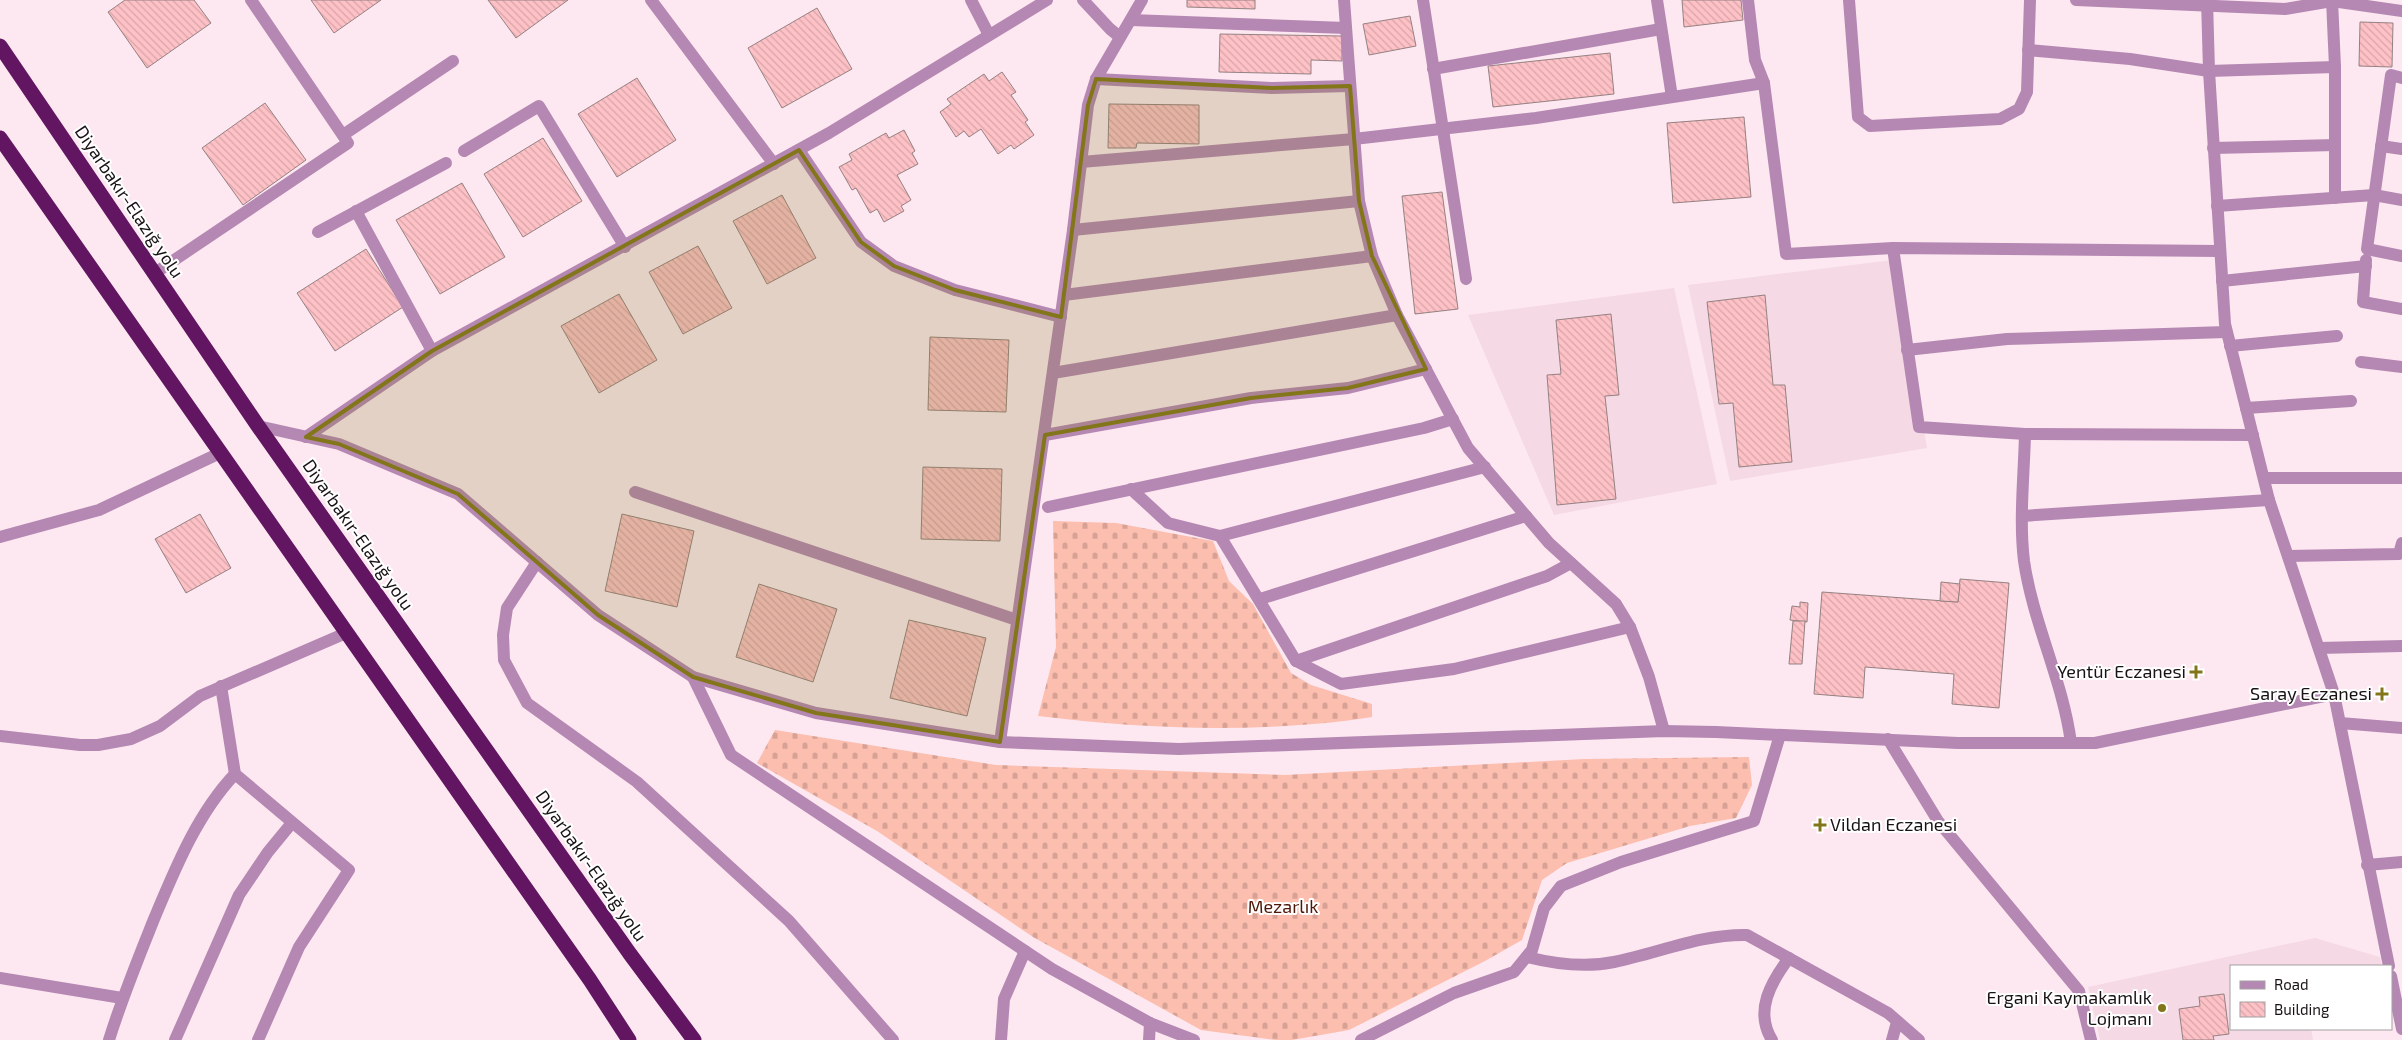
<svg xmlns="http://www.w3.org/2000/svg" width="2402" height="1040" viewBox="0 0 2402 1040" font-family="'Exo 2',sans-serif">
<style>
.built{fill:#f5d9e5}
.cemetery{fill:url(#cemetery-stones)}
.building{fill:url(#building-back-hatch);stroke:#958182}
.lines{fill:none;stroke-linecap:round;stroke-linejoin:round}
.minor{stroke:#b588b3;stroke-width:12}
.highway{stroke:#621662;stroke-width:15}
.marked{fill:#83761a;fill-opacity:0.2;stroke:#83761a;stroke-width:4;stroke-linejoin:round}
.poi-dot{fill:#83761a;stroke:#fff;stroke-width:2}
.labels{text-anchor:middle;stroke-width:4;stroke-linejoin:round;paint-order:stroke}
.street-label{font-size:18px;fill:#181215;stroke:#fff}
.poi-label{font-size:18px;fill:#181215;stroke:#fff;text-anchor:end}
.park-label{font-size:18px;fill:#4f1709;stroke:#fff}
</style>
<defs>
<pattern id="cemetery-stones" width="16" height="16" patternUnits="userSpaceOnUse" patternTransform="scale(1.25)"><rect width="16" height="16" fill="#fcbeae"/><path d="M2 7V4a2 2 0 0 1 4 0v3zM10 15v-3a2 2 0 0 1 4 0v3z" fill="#d7a295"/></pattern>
<pattern id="building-back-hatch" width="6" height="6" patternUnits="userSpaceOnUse" patternTransform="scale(1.25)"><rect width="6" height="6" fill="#fdc1c6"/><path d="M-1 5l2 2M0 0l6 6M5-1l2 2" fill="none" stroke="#d8a5a9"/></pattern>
</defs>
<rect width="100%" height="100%" fill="#fde8f1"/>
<g class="built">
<path d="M1893 260 1927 448 1730 481 1688 285Z"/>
<path d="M1674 288 1717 484 1554 515 1468 315Z"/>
<path d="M2315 938 2380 957 2382 966H2231V1029H2311L2313 1040H2100L2088 987Z"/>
</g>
<g class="cemetery">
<path d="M1053 521 1116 523 1213 541 1229 581 1253 604 1291 673 1311 685 1372 704V717C1343 722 1314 724 1285 726 1202 731 1120 726 1038 716L1056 647Z"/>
<path d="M775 730 996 765 1285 775 1584 759 1749 757 1752 785 1736 818 1690 826 1567 863 1542 880 1522 940 1485 961 1349 1030 1292 1040H1276L1201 1030 1033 937 877 831 757 763Z"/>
</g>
<g class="building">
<path d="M125 0H194L211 23 147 68 108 12Z"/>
<path d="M311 0H381L334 33Z"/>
<path d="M488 0H568L516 38Z"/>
<path d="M1187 0H1255V9L1187 7Z"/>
<path d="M1682 0H1741L1743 20 1684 27Z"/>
<path d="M817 8 852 69 782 108 748 48Z"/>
<path d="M1410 16 1416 46 1369 55 1363 24Z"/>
<path d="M2360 22 2393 23 2392 67 2359 66Z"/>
<path d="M1220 34 1342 36V61L1311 60V74L1219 72Z"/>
<path d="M1610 53 1614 94 1493 107 1488 66Z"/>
<path d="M1002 72 1016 92 1011 95 1028 120 1025 122 1034 135 1014 149 1011 145 998 154 981 129 969 137 964 131 956 137 940 112 951 104 947 99 984 74 989 81Z"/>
<path d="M637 78 676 140 617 177 578 114Z"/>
<path d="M265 103 306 160 243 205 202 148Z"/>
<path d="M1109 104 1199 105V144L1137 143 1136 148H1108Z"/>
<path d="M1744 117 1751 197 1673 203 1667 123Z"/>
<path d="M904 130 915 151 912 153 918 164 897 175 911 200 901 206 904 211 884 222 877 209 870 213 856 188 852 190 839 167 852 160 849 154 886 133 889 138Z"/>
<path d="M543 138 582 201 523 237 484 174Z"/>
<path d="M462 183 505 257 440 294 396 220Z"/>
<path d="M1442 192 1458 309 1415 314 1402 196Z"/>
<path d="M782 195 816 258 767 284 733 221Z"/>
<path d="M698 246 732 308 683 334 649 272Z"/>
<path d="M366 249 403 307 335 351 297 293Z"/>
<path d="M619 294 657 360 599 393 561 326Z"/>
<path d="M1765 295 1773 385H1785L1792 462 1739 467 1733 403 1719 404 1707 302Z"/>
<path d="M1611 314 1619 395 1605 396 1616 499 1557 505 1547 375 1561 374 1556 320Z"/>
<path d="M930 337 1009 340 1006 412 928 410Z"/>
<path d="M923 467 1002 469 1000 541 921 539Z"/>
<path d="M200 514 231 568 186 593 155 539Z"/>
<path d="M622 514 694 531 677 607 605 591Z"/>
<path d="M1960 579 2009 583 1999 708 1952 704 1954 674 1865 667 1863 698 1814 694 1822 592 1958 602Z"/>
<path d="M1941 582 1960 584 1958 602 1940 601Z"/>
<path d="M759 584 837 609 813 682 736 657Z"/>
<path d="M1800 602 1808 603 1807 622 1790 620 1792 606 1800 607Z"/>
<path d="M909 620 986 638 967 716 890 698Z"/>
<path d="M1793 621H1805L1802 664H1789Z"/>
<path d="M2224 994 2229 1034 2213 1036 2214 1040H2183L2179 1009 2200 1006 2199 997Z"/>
</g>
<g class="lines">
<g class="minor">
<path d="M651 0 774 164"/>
<path d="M971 0 989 35"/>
<path d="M1083 0 1110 29 1120 37"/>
<path d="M1344 0 1359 201 1372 256 1397 315 1468 448 1549 543 1616 604 1630 627 1649 677 1664 731"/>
<path d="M1423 0 1466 279"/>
<path d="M1657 0 1672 97"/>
<path d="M1748 0 1755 60 1764 83 1786 254 1893 248 2220 251"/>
<path d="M1849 0 1858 117 1870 126 2000 119 2019 109 2027 92 2030 0"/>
<path d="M2076 0 2285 9 2332 1 2402 11"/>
<path d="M2207 0 2209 71 2225 324 2269 500 2334 694 2389 966"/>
<path d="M2332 0 2335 67V198"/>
<path d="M1131 20 1346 28"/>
<path d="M2028 50 2130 59 2209 71 2335 67"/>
<path d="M1433 69 1661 29"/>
<path d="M2402 78 2391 75 2367 249 2402 256"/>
<path d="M1096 79 1272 88 1350 86"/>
<path d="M343 135 453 61"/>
<path d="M2381 146 2402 149"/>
<path d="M2213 148 2335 145"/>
<path d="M799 150 861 242 894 266 955 290 1061 317"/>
<path d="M464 151 539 106 625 247"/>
<path d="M1081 162 1354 139 1536 118 1764 83"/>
<path d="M2217 206 2374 195 2402 200"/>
<path d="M356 211 432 351"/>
<path d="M1073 230 1359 201"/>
<path d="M318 232 446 163"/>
<path d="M1893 248 1919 427 2025 434 2253 435"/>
<path d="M2366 260 2363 302 2402 309"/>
<path d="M155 273 348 143 251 0"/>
<path d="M2222 281 2366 266"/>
<path d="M1064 295 1372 256"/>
<path d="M2230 346 2337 336"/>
<path d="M1907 350 2007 339 2226 332"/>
<path d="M2361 362 2402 367"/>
<path d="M1053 373 1397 315"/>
<path d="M2246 408 2351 401"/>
<path d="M258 426 339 444 458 494 598 615 693 677 816 713 1000 742 1179 749 1664 731 1716 732 1958 743H2095L2334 694"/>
<path d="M2025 434C2024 476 2019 520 2024 561 2033 623 2063 681 2071 743"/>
<path d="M1045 435 1251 398 1348 388 1426 369"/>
<path d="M306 437 432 351 829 133 1047 0"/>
<path d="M2264 478H2402"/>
<path d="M1131 489 1168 523 1220 536 1296 661 1341 684 1454 669 1630 627"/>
<path d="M635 492 1017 620"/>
<path d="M1048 507 1424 428 1453 419"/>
<path d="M2022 516 2269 500"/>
<path d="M1220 536 1485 467"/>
<path d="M0 537 99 510 220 453"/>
<path d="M2288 556 2399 554 2402 543"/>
<path d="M537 562 507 608 503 635 504 660 527 703 637 782 789 921 893 1040"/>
<path d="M1260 599 1526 516"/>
<path d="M2319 648 2402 646"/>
<path d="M1296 661 1547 576 1571 563"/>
<path d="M693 677 731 755 1052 969 1150 1023 1194 1040"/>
<path d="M221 686 235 774 349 870 299 947 258 1040"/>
<path d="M2340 723 2402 728"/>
<path d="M0 736 80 745H98L131 739 160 726 200 696 346 633"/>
<path d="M1888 739 1938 821 2079 991 2091 1040"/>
<path d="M1000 742 1073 230 1088 105 1096 79 1142 0"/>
<path d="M2367 865 2402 862"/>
<path d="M1527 957C1555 964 1585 968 1614 962 1659 953 1701 934 1747 935L1888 1013 1919 1040"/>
<path d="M2391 976 2402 1029"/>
<path d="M0 978 122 998"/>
<path d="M109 1040C122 998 138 959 154 919 175 869 197 814 235 774"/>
<path d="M175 1040 239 895 268 852 291 824"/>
<path d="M1001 1040 1004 999 1025 951"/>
<path d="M1149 1040 1150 1023"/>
<path d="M1361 1040 1454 993 1514 972 1532 950 1544 908 1561 886 1621 862 1754 821 1780 735"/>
<path d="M1772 1040C1754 1011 1771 982 1789 958"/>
<path d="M1892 1040 1897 1022"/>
</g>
<g class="highway">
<path d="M0 46 258 426 630 954 694 1040"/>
<path d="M0 138 590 980 629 1040"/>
</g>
</g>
<path class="marked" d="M1096 79 1272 88 1350 86 1359 201 1372 256 1426 369 1348 388 1251 398 1045 435 1000 742 816 713 693 677 598 615 458 494 339 444 306 437 432 351 799 150 861 242 894 266 955 290 1061 317 1088 105Z"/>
<g class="poi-dot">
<path d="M2193.5 664.5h5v5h5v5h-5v5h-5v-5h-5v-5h5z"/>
<path d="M2379.5 686.5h5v5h5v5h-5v5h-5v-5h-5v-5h5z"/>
<path d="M1817.5 817.5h5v5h5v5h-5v5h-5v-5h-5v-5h5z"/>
<circle cx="2162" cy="1008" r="5"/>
</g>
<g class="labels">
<g class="street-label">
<text transform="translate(129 202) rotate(56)" y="6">Diyarbakır-Elazığ yolu</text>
<text transform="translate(358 535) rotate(55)" y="6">Diyarbakır-Elazığ yolu</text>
<text transform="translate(591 866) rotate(55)" y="6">Diyarbakır-Elazığ yolu</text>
</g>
<g class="poi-label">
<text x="2186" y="678">Yentür Eczanesi</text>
<text x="2372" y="700">Saray Eczanesi</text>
<text x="1830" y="831" text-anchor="start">Vildan Eczanesi</text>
<text x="2152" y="1004">Ergani Kaymakamlık<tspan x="2152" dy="21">Lojmanı</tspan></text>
</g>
<g class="park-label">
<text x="1283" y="913">Mezarlık</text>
</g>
</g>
<rect x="2230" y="965" width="162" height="65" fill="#ffffff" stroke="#a3a0a1"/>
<rect x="2240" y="981" width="25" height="8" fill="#b588b3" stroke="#a3a0a1"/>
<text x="2274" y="990" font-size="15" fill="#181215">Road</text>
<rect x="2240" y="1002" width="25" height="15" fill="url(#building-back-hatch)" stroke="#a3a0a1"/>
<text x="2274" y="1015" font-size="15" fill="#181215">Building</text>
</svg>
